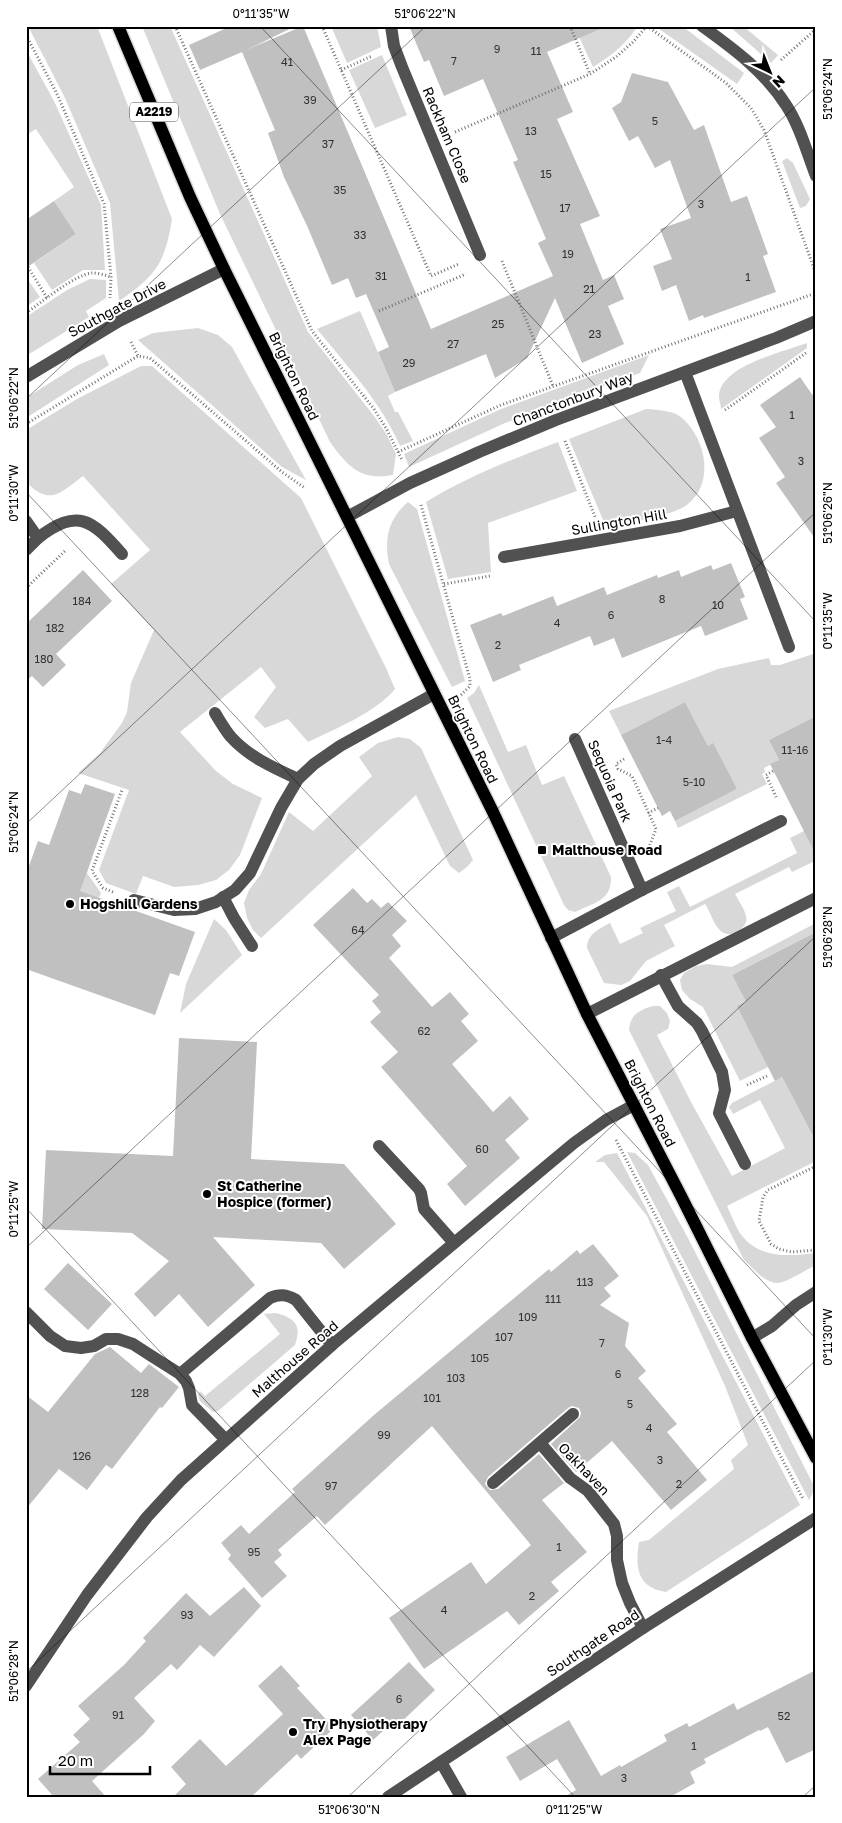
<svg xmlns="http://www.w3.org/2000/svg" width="842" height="1823" viewBox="0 0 842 1823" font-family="'Golos Text',sans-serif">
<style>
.green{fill:#d8d8d8}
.building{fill:#c0c0c0}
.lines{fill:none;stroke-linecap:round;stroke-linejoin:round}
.major-casing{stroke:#dbdbdb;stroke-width:15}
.path{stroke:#737373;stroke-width:3;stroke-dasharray:1 2.5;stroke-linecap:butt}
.minor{stroke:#515151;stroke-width:12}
.major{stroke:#000;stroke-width:12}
.ticks{fill:none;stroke:#000;stroke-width:1;stroke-opacity:0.45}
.poi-dot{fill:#000;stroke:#fff;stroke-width:2}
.labels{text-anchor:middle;stroke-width:4;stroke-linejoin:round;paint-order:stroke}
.number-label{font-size:11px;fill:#303030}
.shield{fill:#fff;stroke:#4c4c4c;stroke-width:1}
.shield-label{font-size:12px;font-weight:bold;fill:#000}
.street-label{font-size:14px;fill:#000;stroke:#fff}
.poi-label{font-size:14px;font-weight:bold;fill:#000;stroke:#fff;text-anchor:start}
.neatline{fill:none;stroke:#000;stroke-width:2}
.ticks-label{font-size:12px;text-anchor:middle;fill:#000}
</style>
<rect width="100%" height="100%" fill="#fff"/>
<g class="green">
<path d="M28 26H97L172 219C165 263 156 276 119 301L110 203 65 98Z"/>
<path d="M142 26H170L308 332 374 416 387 435 396 454 393 475C361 481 348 467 330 442L220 214Z"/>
<path d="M331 26H377L381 47 347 63Z"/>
<path d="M574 26H638C626 44 611 56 593 67Z"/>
<path d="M655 26H682L744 73 737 84Z"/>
<path d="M729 26H743L778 55 771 63Z"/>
<path d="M26 50 54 101 101 205 105 270H83L52 290 34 263 76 234 54 201 74 187 36 129 26 135Z"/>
<path d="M382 55 407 115 375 128 349 70Z"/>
<path d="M787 158 793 163 810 199 806 206 800 208 782 161Z"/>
<path d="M26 277 40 297 26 307Z"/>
<path d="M90 279 106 280V298L86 311 89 317 26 356V317L67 290Z"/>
<path d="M360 311 395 392 388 396 395 412H398L413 441 400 446C381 402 347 366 317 329Z"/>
<path d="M198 328 218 335 232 347 306 480 282 467 138 340 153 333Z"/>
<path d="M807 343V348L721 409C721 405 719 401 719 397 719 366 783 352 807 343Z"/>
<path d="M104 354 109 365 26 418V398L78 365Z"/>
<path d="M649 355 640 373 505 423 409 467 404 454 501 409Z"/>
<path d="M141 366H152L301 498 386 668 395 689C375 713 335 729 308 742L288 719 265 728 254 717 276 687 261 667 180 732 216 771 233 784 262 798 240 855 229 870 216 880 198 885 174 887 143 876 136 894 106 883 99 870 129 790 78 773 100 753 122 723 127 712 131 683 154 630 111 584 150 550 83 476C61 492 51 507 26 482V430L77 399Z"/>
<path d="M646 409C658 410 673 410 682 418 705 438 715 481 689 503 674 517 627 522 606 527L569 439Z"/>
<path d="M558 442 577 491 488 523 491 572 448 579 426 502C467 477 512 459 558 442Z"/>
<path d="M408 502 417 509 465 681 452 687 389 564C384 539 388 519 408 502Z"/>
<path d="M816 653V716L769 740 779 760 764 768 765 772 762 774 767 784 678 828 675 821 737 789 708 746 685 702 621 735 609 711 718 669 769 658 771 665H780Z"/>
<path d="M479 685 508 752 526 745 542 785 564 776 611 877C612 901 593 903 575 912L568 910 564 905 467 698 474 693Z"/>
<path d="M398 737 410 739 421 748 473 860 467 867 459 873 450 866 416 795 261 938 253 930 247 918 244 903 249 890 261 874 289 812 313 831 372 776 359 757 378 743Z"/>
<path d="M806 830 816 837V868L813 862 792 872 789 867 735 894C743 909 756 923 735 932 732 934 728 935 724 933 714 928 711 912 705 904L664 925 675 946 646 961 630 981 621 985 604 983 587 948C587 934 599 929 610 923L620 944 643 933 640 928 676 911 667 892 679 886 690 907 797 853 790 838Z"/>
<path d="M85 856 92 858 87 873 101 893 99 898 73 889Z"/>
<path d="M214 919 226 930 242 955 180 1013 186 984Z"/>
<path d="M816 923V932L732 975 746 1002 768 1067 740 1081 703 1007 690 999 682 990 680 980 684 973 696 966 707 964 732 967Z"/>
<path d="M653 1006H660L667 1013 670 1021 668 1029 657 1035 691 1102 732 1176 785 1148 760 1100 733 1114 729 1107 732 1103 782 1077 816 1142V1161L727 1206C732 1216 736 1229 743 1237 762 1259 790 1256 816 1253V1265C807 1269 785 1284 776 1283 764 1282 752 1267 744 1260L629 1030C630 1015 639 1010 653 1006Z"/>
<path d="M627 1152 635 1153 648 1165 689 1240 814 1486 812 1495 809 1500Z"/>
<path d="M617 1153 800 1505 666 1592C637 1588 635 1567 639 1542L649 1540 734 1469 731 1460 748 1445 725 1386 647 1216 604 1162H595L605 1155Z"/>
<path d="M276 1313C295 1318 302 1325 295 1345L218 1411 213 1412 200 1401 198 1395 200 1391 205 1396 280 1334 264 1314Z"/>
</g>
<g class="building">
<path d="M231 26H296L248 49 303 26 431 329 553 276 538 243 546 239 513 162 518 160 483 79 444 96 429 60 424 62 409 26H607L547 52 573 112 557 119 600 216 580 224 603 280 614 275 624 299 608 306 624 344 582 363 555 298 527 358 495 378 486 354 395 392 378 352 389 347 366 294 356 298 348 278 332 285 308 228 284 177 268 133 275 130 242 52 200 70 189 45Z"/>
<path d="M632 73 668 82 694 130 704 125 731 202 747 196 768 254 763 256 776 292 704 318 703 315 689 321 676 285 662 291 653 266 672 259 660 229 691 218 670 160 655 168 638 136 629 141 612 108 621 102Z"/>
<path d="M54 201 76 234 26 268V220Z"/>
<path d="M800 377 816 400V540L776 483 785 477 759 438 776 427 760 405Z"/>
<path d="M731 563 745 597 740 599 748 619 705 636 701 626 622 658 614 638 594 646 590 636 519 665 521 670 493 682 470 625 501 613 503 616 553 596 557 606 604 587 607 595 657 575 658 578 679 570 681 577 711 565 713 570Z"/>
<path d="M83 570 112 601 56 654 66 665 43 687 32 676 26 681V622L27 623Z"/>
<path d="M685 702 708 746 713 743 737 789 675 821 670 811 662 816 621 735Z"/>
<path d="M816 716V855L770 764 779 760 769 740Z"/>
<path d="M85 784 115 794 80 891 195 932 179 976 170 973 155 1015 26 969V874L38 841 49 845 69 790 81 794Z"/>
<path d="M353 888 367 903 372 899 381 908 388 902 407 921 392 935 401 946 389 958 432 1007 450 992 469 1014 461 1021 478 1041 452 1064 493 1112 510 1096 529 1119 505 1140 520 1158 465 1206 447 1184 467 1166 381 1067 398 1052 370 1022 381 1012 372 1001 379 995 313 925Z"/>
<path d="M816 932V1142L782 1077 775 1081 737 1006 746 1002 732 975Z"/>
<path d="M179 1038 257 1042 251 1159 344 1164 396 1224 344 1269 321 1243 213 1237 255 1285 208 1327 179 1294 155 1317 134 1294 169 1261 132 1233 42 1229 46 1150 173 1156Z"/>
<path d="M593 1244 619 1276 604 1288 611 1296 600 1305 629 1323 625 1346 646 1371 638 1378 677 1424 667 1432 707 1480 671 1510 612 1441 576 1472 551 1444 580 1417 581 1413 579 1408 572 1406 568 1408 488 1477 485 1484 490 1490 498 1489 539 1454 564 1483 542 1500 587 1552 551 1582 559 1591 519 1625 507 1611 424 1669 389 1618 471 1562 486 1584 531 1545 432 1426 325 1525 317 1516 278 1550 282 1555 274 1562 287 1576 262 1598 228 1559 231 1555 221 1543 241 1525 249 1534 295 1492 292 1489 374 1415 549 1269 551 1272 577 1250 580 1254Z"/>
<path d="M68 1263 112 1304 88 1330 44 1289Z"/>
<path d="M110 1347 141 1373 149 1364 179 1387 162 1408 160 1407 112 1469 106 1465 87 1490 59 1469 26 1509V1395L48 1412 95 1354Z"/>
<path d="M244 1587 261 1606 214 1657 200 1645 177 1670 171 1664 134 1698 155 1721 144 1734 92 1781 106 1797H54L38 1779 80 1742 73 1735 90 1719 78 1706 124 1665 146 1641 143 1638 186 1593 210 1616Z"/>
<path d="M409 1662 435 1690 397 1726 393 1722 373 1740 351 1715Z"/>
<path d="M281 1665 300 1686 297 1688 334 1728 301 1759 297 1754 251 1797H173L186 1784 171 1767 200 1739 226 1766 283 1714 258 1686Z"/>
<path d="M816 1670V1749L786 1763 768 1727 760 1731 759 1730 704 1759 706 1763 690 1772 695 1783 670 1797H564L576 1790 557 1759 520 1781 506 1757 569 1720 601 1776 620 1765 621 1767 667 1741 664 1735 687 1723 689 1727 734 1703 737 1710Z"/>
</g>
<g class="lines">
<defs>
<path id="major" d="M118 26 190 197 224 269 493 812 587 1014 682 1198 752 1338 816 1458"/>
</defs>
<use href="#major" class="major-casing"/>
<g class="path">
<path d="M175 26 312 331 374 409 387 430 402 460"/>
<path d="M322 26 431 276 459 264"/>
<path d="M570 26 590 74"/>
<path d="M647 26 726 83 751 108 764 130 816 274"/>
<path d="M26 35 58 96 104 204 111 277 110 298"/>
<path d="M781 60 816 29"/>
<path d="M341 70 372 56"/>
<path d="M455 132 590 74 616 57 633 42 647 26"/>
<path d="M502 261 553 386"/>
<path d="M28 267 47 298"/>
<path d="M379 311 466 274"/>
<path d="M26 313C42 302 74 275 92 273 98 273 105 275 111 277"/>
<path d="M131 342 138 356 150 358 282 472 305 488"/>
<path d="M725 410 806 353"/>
<path d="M26 424 138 356"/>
<path d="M565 441 595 517"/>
<path d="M398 452 501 405 816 293"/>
<path d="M421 505 470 679V686L461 695"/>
<path d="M444 584 490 576"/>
<path d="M26 588 65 551"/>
<path d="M624 759 616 764 618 769 632 776 656 829 649 847"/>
<path d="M773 771 766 775 777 799"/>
<path d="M648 813 658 808"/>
<path d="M113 892 103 888 92 871 122 790"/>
<path d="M747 1085 767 1076"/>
<path d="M616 1140 803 1499"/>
<path d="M816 1166 768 1190 763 1197 759 1221 771 1244 779 1249 792 1252 816 1250"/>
</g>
<g class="minor">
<path d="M391 26 394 46 402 67 480 255"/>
<path d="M702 26C734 49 765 72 786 105 800 126 807 153 816 176"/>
<path d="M685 372 789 647"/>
<path d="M26 377 119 321 224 269"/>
<path d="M347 517 410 483 479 452 556 420 776 338 816 321"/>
<path d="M26 521 38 538 26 550"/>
<path d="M38 538C78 507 92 520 122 554"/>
<path d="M504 557 680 526 737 511"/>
<path d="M215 713C220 721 225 730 231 737 249 757 274 768 298 779"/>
<path d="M575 739 642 890"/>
<path d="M223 897 234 918 252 946"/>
<path d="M134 900 174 910 195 909 216 902 235 890 250 873 281 808 298 779 314 764 340 746 434 694"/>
<path d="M551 938 642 890 781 821"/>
<path d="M661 975 678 1006 697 1023 702 1031 722 1072 725 1090 719 1113 745 1164"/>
<path d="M587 1014 816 898"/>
<path d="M379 1146 419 1189 421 1193 424 1209 454 1243"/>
<path d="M26 1312 50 1336 65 1346 81 1348 94 1346 106 1339H118L133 1344 150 1355 180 1374 186 1381 189 1388 192 1405 225 1439"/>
<path d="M752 1338 772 1326 796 1305 816 1292"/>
<path d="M180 1374 270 1298C279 1294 286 1294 296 1300L332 1345"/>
<path d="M540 1443 570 1478 588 1491 614 1524 617 1536V1560L622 1583 630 1603 643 1628"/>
<path d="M493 1483 573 1414"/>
<path d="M26 1686 87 1595 147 1517 181 1480 332 1345 574 1143 606 1120 634 1105"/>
<path d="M441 1762 461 1797"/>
<path d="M388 1797 643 1628 816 1518"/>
</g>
<use href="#major" class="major"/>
</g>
<path class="ticks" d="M260 26 816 622M26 399 426 26M26 492 816 1339M26 824 816 87M26 1208 575 1797M26 1248 816 512M26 1672 816 936M348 1797 816 1360M803 1797 816 1785"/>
<g class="poi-dot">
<rect x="537" y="845" width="10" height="10" rx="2.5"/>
<circle cx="70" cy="904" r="5"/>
<circle cx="207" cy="1194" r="5"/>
<circle cx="293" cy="1732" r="5"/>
</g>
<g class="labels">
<g class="number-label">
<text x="497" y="53">9</text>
<text x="536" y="55">11</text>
<text x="454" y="65">7</text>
<text x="287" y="66">41</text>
<text x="310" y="104">39</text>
<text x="655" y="125">5</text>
<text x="531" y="135">13</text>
<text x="328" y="148">37</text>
<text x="546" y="178">15</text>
<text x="340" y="194">35</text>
<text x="701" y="208">3</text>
<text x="565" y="212">17</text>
<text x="360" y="239">33</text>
<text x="568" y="258">19</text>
<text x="381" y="280">31</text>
<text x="748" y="281">1</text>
<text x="589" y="293">21</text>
<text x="498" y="328">25</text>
<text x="595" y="338">23</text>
<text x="453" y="348">27</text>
<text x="409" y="367">29</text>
<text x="792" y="419">1</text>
<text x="801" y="465">3</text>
<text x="662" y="603">8</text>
<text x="82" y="605">184</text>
<text x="718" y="609">10</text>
<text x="611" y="619">6</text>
<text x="557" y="627">4</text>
<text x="55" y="632">182</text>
<text x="498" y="649">2</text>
<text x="44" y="663">180</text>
<text x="664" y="744">1-4</text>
<text x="795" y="754">11-16</text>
<text x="694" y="786">5-10</text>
<text x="358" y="934">64</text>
<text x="424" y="1035">62</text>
<text x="482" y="1153">60</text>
<text x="585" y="1286">113</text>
<text x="553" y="1303">111</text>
<text x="528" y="1321">109</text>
<text x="504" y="1341">107</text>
<text x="602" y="1347">7</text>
<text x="480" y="1362">105</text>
<text x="618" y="1378">6</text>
<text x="456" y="1382">103</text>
<text x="140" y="1397">128</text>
<text x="432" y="1402">101</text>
<text x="630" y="1408">5</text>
<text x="649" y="1432">4</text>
<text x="384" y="1439">99</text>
<text x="82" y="1460">126</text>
<text x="660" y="1464">3</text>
<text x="679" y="1488">2</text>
<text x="331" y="1490">97</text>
<text x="559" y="1551">1</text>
<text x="254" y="1556">95</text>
<text x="532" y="1600">2</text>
<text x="444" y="1614">4</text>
<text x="187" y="1619">93</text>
<text x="399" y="1703">6</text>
<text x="118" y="1719">91</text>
<text x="784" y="1720">52</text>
<text x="694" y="1750">1</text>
<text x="624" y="1782">3</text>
</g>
<rect class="shield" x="130" y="102.5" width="48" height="19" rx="4"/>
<g class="shield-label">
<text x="154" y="116">A2219</text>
</g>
<g class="street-label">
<text transform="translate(447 135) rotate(67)" y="5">Rackham Close</text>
<text transform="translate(117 308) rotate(-28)" y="5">Southgate Drive</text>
<text transform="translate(294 376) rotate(64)" y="5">Brighton Road</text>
<text transform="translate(573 399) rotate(-21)" y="5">Chanctonbury Way</text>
<text transform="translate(619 522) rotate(-10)" y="5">Sullington Hill</text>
<text transform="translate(473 739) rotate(64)" y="5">Brighton Road</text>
<text transform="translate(610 781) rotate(66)" y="5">Sequoia Park</text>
<text transform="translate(650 1103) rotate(63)" y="5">Brighton Road</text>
<text transform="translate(295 1359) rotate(-41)" y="5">Malthouse Road</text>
<text transform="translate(584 1469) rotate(46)" y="5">Oakhaven</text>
<text transform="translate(593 1643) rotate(-34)" y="5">Southgate Road</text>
</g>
<g class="poi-label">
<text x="552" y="855">Malthouse Road</text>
<text x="80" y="909">Hogshill Gardens</text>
<text x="217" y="1191">St Catherine<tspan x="217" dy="16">Hospice (former)</tspan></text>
<text x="303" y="1729">Try Physiotherapy<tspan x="303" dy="16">Alex Page</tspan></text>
</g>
</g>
<rect width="842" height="1823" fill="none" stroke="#ffffff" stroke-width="55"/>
<g transform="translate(770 72) rotate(137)" stroke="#ffffff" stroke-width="4" paint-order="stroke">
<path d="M0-4L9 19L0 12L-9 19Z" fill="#000000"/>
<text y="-8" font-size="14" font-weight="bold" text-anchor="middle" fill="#000000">N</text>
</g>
<path d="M50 1766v8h100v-8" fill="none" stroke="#000000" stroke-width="2.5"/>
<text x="58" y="1766" font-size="15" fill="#000000" stroke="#ffffff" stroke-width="4" paint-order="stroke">20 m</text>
<rect x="28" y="28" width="786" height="1768" class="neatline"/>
<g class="ticks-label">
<text x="261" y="18">0°11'35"W</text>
<text x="425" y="18">51°06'22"N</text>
<text transform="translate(828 89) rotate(-90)" y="4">51°06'24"N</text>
<text transform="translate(14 398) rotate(-90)" y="4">51°06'22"N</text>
<text transform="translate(14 493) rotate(-90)" y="4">0°11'30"W</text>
<text transform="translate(828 513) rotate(-90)" y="4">51°06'26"N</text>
<text transform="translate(828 621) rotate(-90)" y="4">0°11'35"W</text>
<text transform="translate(14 822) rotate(-90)" y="4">51°06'24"N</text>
<text transform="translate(828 937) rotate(-90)" y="4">51°06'28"N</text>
<text transform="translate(14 1209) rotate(-90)" y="4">0°11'25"W</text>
<text transform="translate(828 1337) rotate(-90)" y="4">0°11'30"W</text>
<text transform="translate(14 1671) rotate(-90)" y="4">51°06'28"N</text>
<text x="349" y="1814">51°06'30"N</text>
<text x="574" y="1814">0°11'25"W</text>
</g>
</svg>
